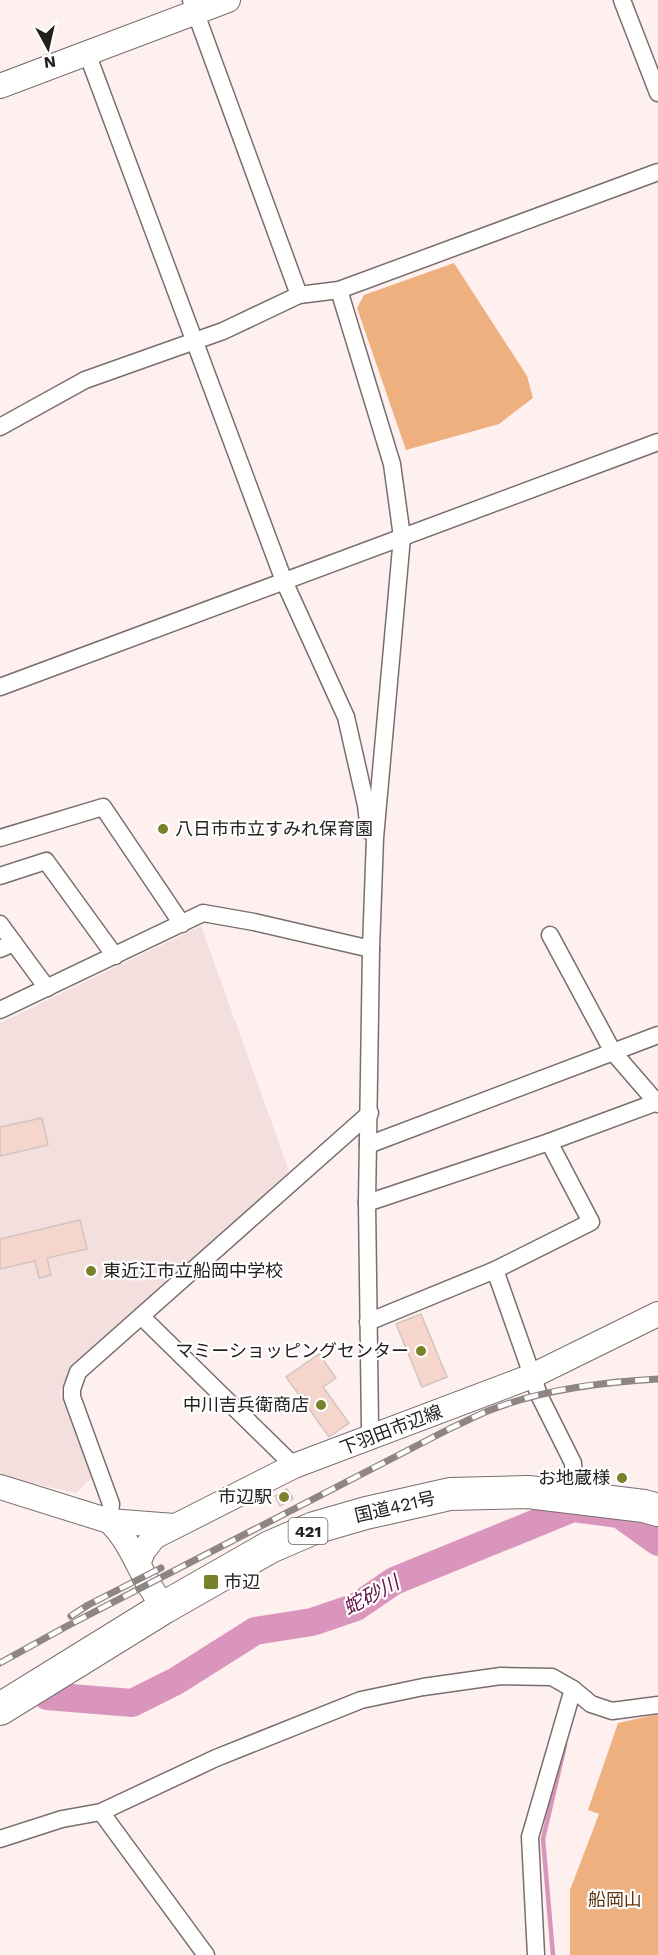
<svg xmlns="http://www.w3.org/2000/svg" width="658" height="1955" viewBox="0 0 658 1955" font-family="'Work Sans','Noto Sans JP',sans-serif">
<style>
.built{fill:#f3dfdd}
.forest{fill:#efb080}
.lines{fill:none;stroke-linecap:round;stroke-linejoin:round}
.stream{stroke:#da95bd;stroke-width:4.5}
.river{stroke:#da95bd;stroke-width:28}
.building{fill:#f6d6cc;stroke:#d0c5c1;stroke-width:1.5}
.street-casing{stroke:#796e6d;stroke-width:19}
.secondary-casing{stroke:#796e6d;stroke-width:26}
.highway-casing{stroke:#796e6d;stroke-width:34}
.street{stroke:#fff;stroke-width:16}
.secondary{stroke:#fff;stroke-width:24}
.highway{stroke:#fff;stroke-width:32}
.rail-casing{stroke:#8e8584;stroke-width:7}
.rail{stroke:#fff;stroke-width:4.5;stroke-dasharray:14;stroke-linecap:butt}
.poi-dot{fill:#7a812b;stroke:#fff;stroke-width:2}
.labels{text-anchor:middle;stroke-width:4.5;stroke-linejoin:round;paint-order:stroke}
.shield{fill:#fff;stroke:#666362;stroke-width:1.5}
.shield-label{font-size:16px;font-weight:bold;fill:#24201f}
.poi-label{font-size:18px;fill:#24201f;stroke:#fff;text-anchor:end}
.street-label{font-size:18px;fill:#24201f;stroke:#fff}
.park-label{font-size:18px;fill:#5e3510;stroke:#fff}
.water-label{font-size:20px;font-style:italic;fill:#621148;stroke:#fff}
</style>
<rect width="100%" height="100%" fill="#fdf0ef"/>
<path class="built" d="M201 926 289 1171 75 1371 59 1391 92 1477 76 1493 0 1476V1023Z"/>
<g class="forest">
<path d="M454 263 527 376 533 398 499 424 406 450 357 308 364 295Z"/>
<path d="M658 1714V1955H570V1890L599 1814 588 1810 618 1723Z"/>
</g>
<g class="lines">
<path class="stream" d="M553 1955 543 1839 565 1745"/>
<path class="river" d="M47 1696 132 1703 176 1681 255 1631 312 1622 356 1607 394 1581 573 1508 619 1514 658 1542"/>
</g>
<g class="building">
<path d="M42 1118 48 1145 0 1156V1127Z"/>
<path d="M80 1220 87 1249 47 1258 51 1275 39 1278 35 1261 0 1269V1239Z"/>
<path d="M421 1314 447 1377 422 1387 396 1324Z"/>
<path d="M319 1354 336 1378 323 1387 349 1423 329 1437 286 1377Z"/>
<path d="M287 1489 293 1499 280 1506 275 1496Z"/>
</g>
<g class="lines">
<defs>
<g id="street">
<path d="M191 0 299 295"/>
<path d="M622 0 658 93"/>
<path d="M87 53 284 581 346 717 366 805 369 831"/>
<path d="M339 290 392 464 402 537 375 838 371 949 367 1203 370 1427 367 1440"/>
<path d="M0 427 85 380 223 331 299 295 339 290 658 172"/>
<path d="M0 687 658 442"/>
<path d="M0 838 103 807 182 924"/>
<path d="M0 876 46 861 115 956"/>
<path d="M0 924 47 988"/>
<path d="M550 935 613 1052 658 1104"/>
<path d="M0 949 14 943"/>
<path d="M0 1010 203 913 254 922 371 949"/>
<path d="M368 1145 658 1035"/>
<path d="M367 1203 549 1142 657 1102"/>
<path d="M495 1270 539 1395 573 1463 575 1496"/>
<path d="M142 1317 294 1466"/>
<path d="M368 1322 495 1270 591 1222 549 1142"/>
<path d="M109 1521 111 1504 72 1397V1389L78 1372 370 1113"/>
<path d="M101 1812 206 1955"/>
<path d="M0 1839 62 1819 101 1812 216 1758 361 1700 423 1687 501 1676 552 1677 573 1689"/>
<path d="M536 1955 530 1837 573 1689 591 1704 612 1711 658 1705"/>
</g>
<g id="secondary">
<path d="M0 86 228 0"/>
<path d="M0 1487 109 1521C135 1545 141 1581 165 1607"/>
<path d="M109 1521 174 1526"/>
<path d="M139 1562 143 1551 154 1537 294 1466 532 1376 658 1314"/>
</g>
<path id="highway" d="M0 1709 165 1607 270 1547 314 1528 366 1513 450 1494 528 1492 644 1506 658 1510"/>
</defs>
<use href="#street" class="street-casing"/>
<use href="#secondary" class="secondary-casing"/>
<use href="#highway" class="highway-casing"/>
<use href="#street" class="street"/>
<use href="#secondary" class="secondary"/>
<use href="#highway" class="highway"/>
<defs>
<g id="rail">
<path d="M71 1616 88 1605 161 1568"/>
<path d="M0 1663 69 1625 451 1428C465 1422 479 1414 493 1409 545 1389 603 1382 658 1379"/>
</g>
</defs>
<use href="#rail" class="rail-casing"/>
<use href="#rail" class="rail"/>
</g>
<g class="poi-dot">
<circle cx="163" cy="829" r="6"/>
<circle cx="91" cy="1271" r="6"/>
<circle cx="421" cy="1351" r="6"/>
<circle cx="321" cy="1405" r="6"/>
<circle cx="622" cy="1478" r="6"/>
<circle cx="284" cy="1497" r="6"/>
<rect x="203" y="1574" width="16" height="16" rx="3"/>
</g>
<g class="labels">
<rect class="shield" x="288.5" y="1518" width="39" height="26" rx="4.5"/>
<g class="shield-label">
<text x="308" y="1537">421</text>
</g>
<g class="poi-label">
<text x="175" y="835" text-anchor="start">八日市市立すみれ保育園</text>
<text x="103" y="1277" text-anchor="start">東近江市立船岡中学校</text>
<text x="409" y="1357">マミーショッピングセンター</text>
<text x="309" y="1411">中川吉兵衛商店</text>
<text x="610" y="1484">お地蔵様</text>
<text x="272" y="1503">市辺駅</text>
<text x="224" y="1588" text-anchor="start">市辺</text>
</g>
<g class="street-label">
<text transform="translate(391 1430) rotate(-21)" y="6">下羽田市辺線</text>
<text transform="translate(395 1507) rotate(-13)" y="6">国道421号</text>
</g>
<g class="park-label">
<text x="615" y="1906">船岡山</text>
</g>
<g class="water-label">
<text transform="translate(371 1595) rotate(-28)" y="7">蛇砂川</text>
</g>
</g>
<g transform="translate(48 48) rotate(172)" stroke="#ffffff" stroke-width="4.5" paint-order="stroke">
<path d="M0-4.5L10 22L0 15L-10 22Z" fill="#24201f"/>
<text y="-9" font-size="16" font-weight="bold" text-anchor="middle" fill="#24201f">N</text>
</g>
</svg>
